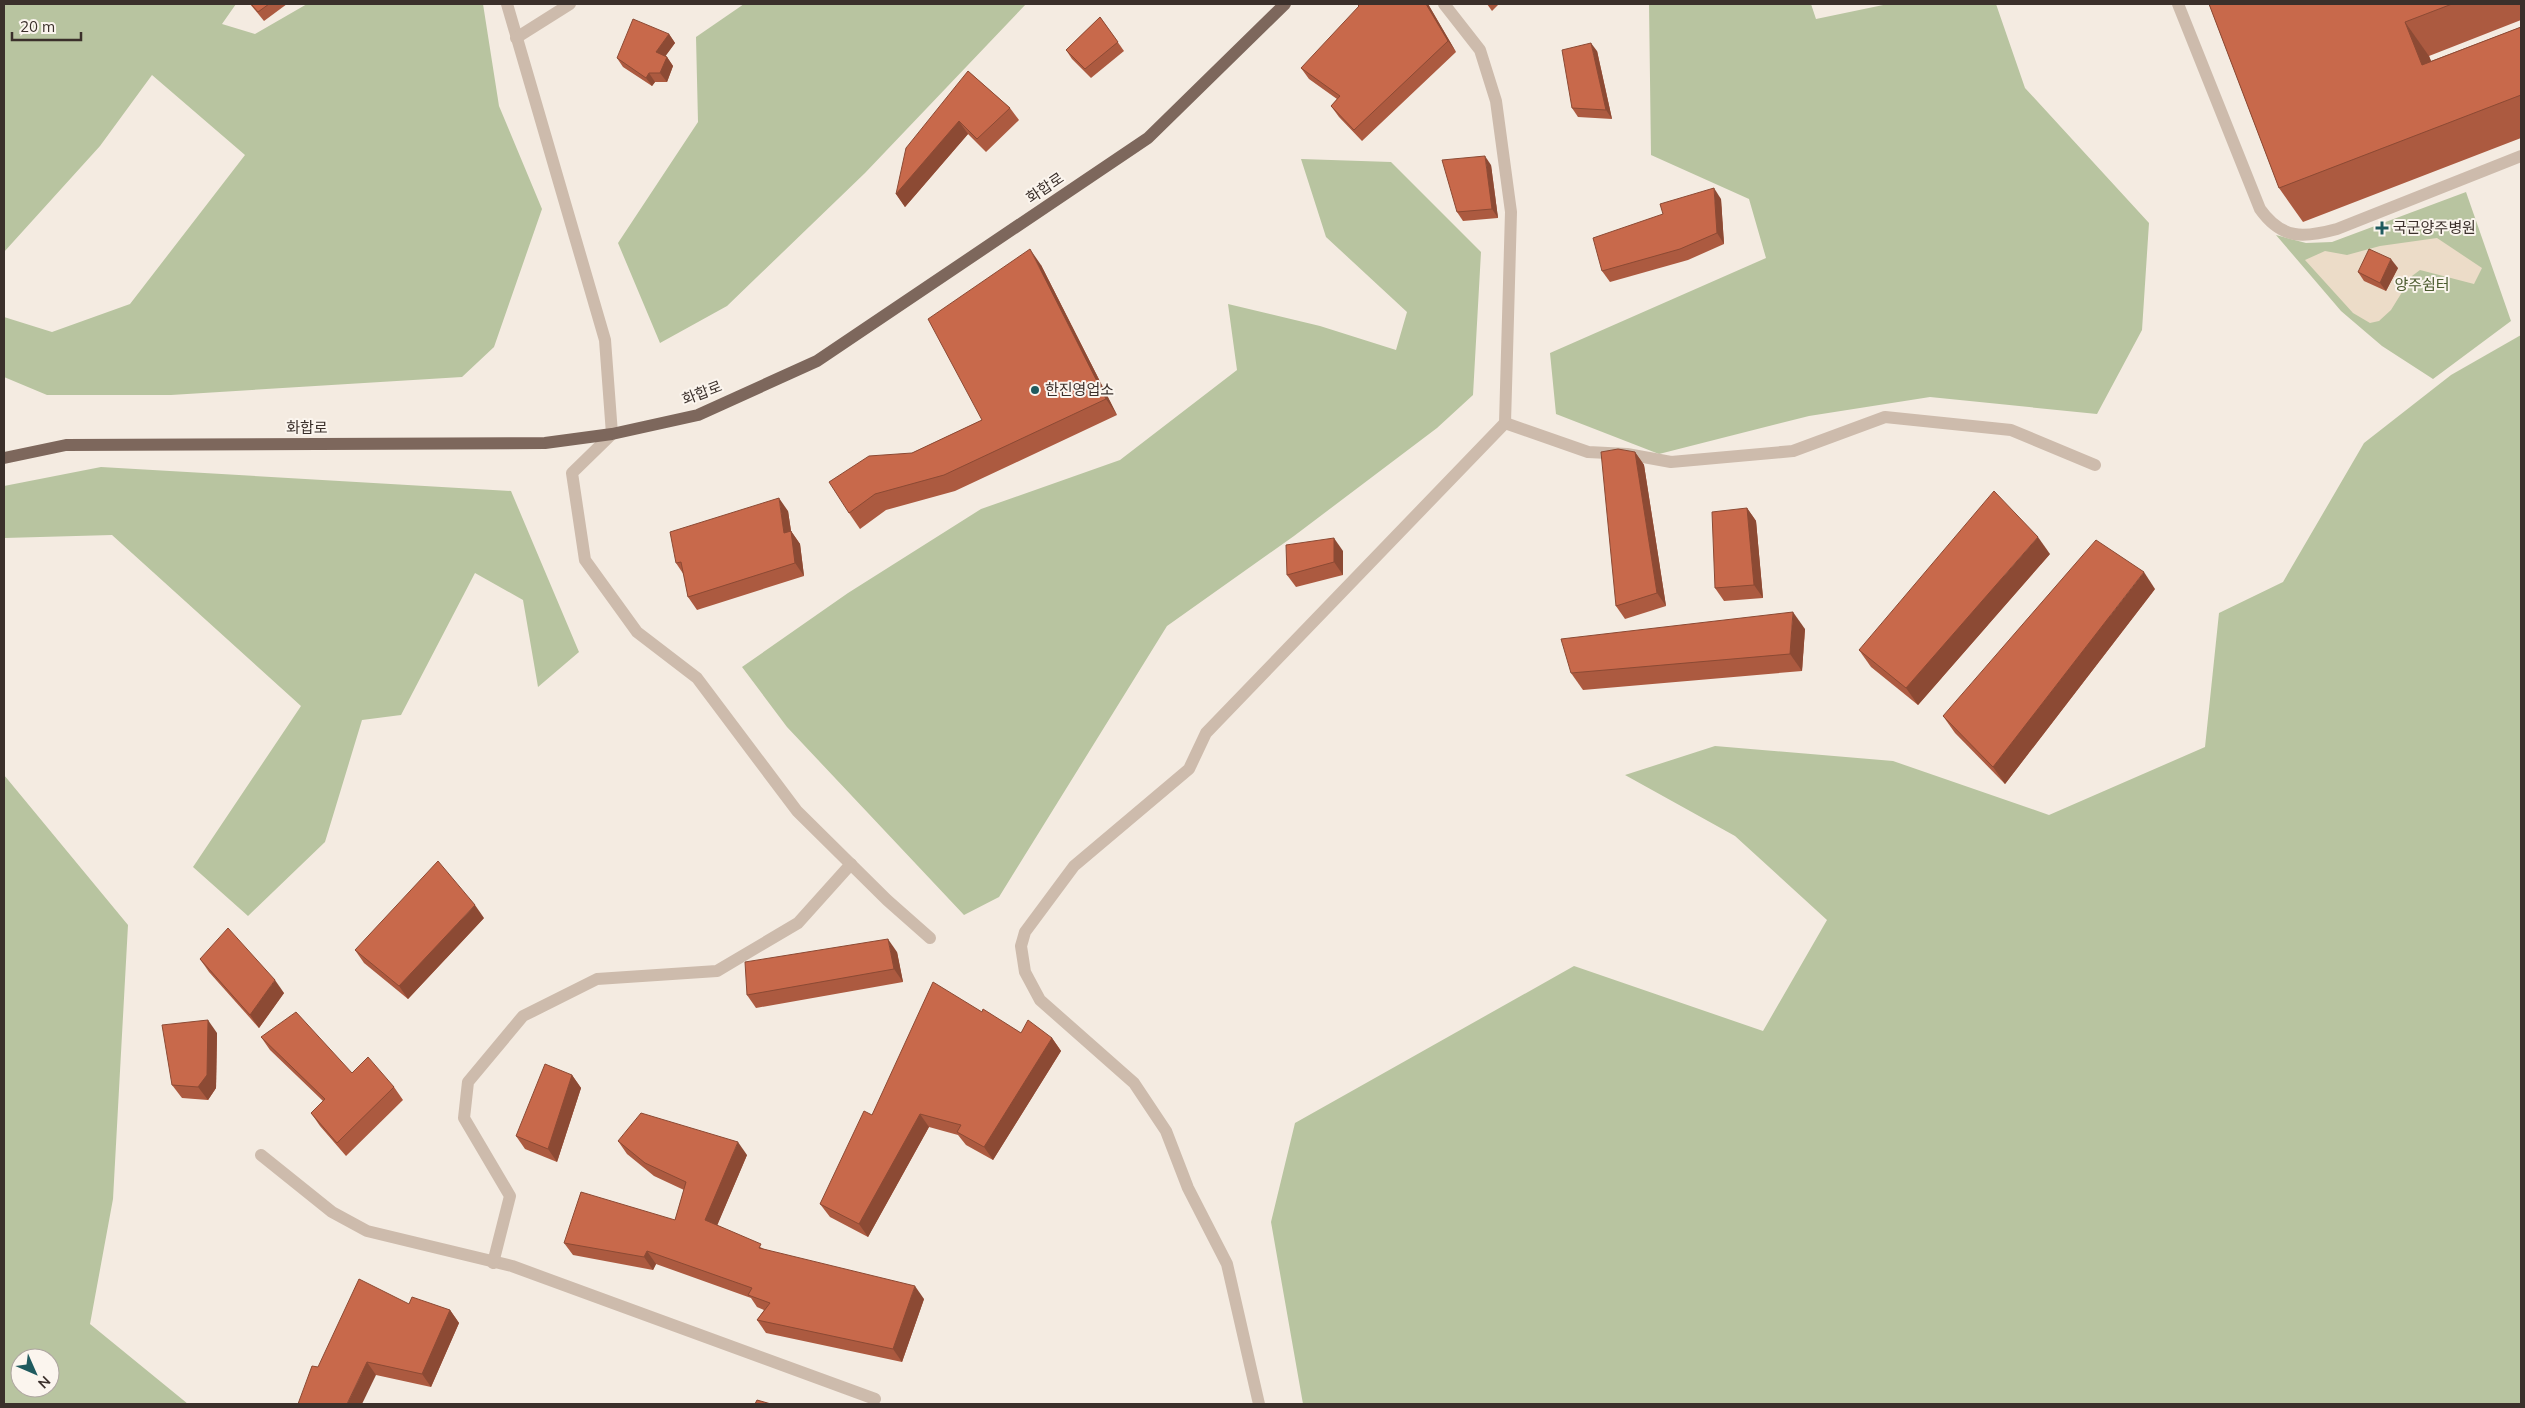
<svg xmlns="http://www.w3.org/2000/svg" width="2525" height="1408" viewBox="0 0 2525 1408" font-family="Mulish,'Noto Sans KR',sans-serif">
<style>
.green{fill:#b8c4a0;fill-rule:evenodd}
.plaza{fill:#ecdcc8}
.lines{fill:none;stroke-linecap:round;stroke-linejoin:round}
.minor{stroke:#cdbbac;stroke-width:12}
.major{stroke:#7d675c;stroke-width:12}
.wall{fill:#ac5a40}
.shaded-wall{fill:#8c4a34}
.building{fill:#c8694b;stroke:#8c4a34}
.poi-dot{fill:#1f5a5e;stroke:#fbf5ee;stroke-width:2}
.labels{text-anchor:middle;stroke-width:4;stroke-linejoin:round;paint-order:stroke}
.street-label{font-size:15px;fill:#3b302b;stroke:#fbf5ee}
.poi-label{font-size:15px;fill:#3b302b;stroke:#fbf5ee;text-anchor:start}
.park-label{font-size:15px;fill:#4a5a2e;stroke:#fbf5ee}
</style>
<rect width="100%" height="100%" fill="#f4ebe1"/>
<g class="green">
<path d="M4 4H236L222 24 255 34 307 4H483L499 106 542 209 494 347 462 377 171 395H47L4 377V317L52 332 130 304 245 155 152 75 100 146 4 252Z"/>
<path d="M744 4H1026L865 173 727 306 660 343 618 243 698 122 696 37Z"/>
<path d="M1649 4H1811L1816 19 1888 4H1996L2025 88 2149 223 2142 330 2097 414 1930 397 1809 416 1659 454 1556 414 1550 353 1766 258 1749 199 1651 155Z"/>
<path d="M1301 159 1391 162 1481 252 1473 395 1437 428 1294 536 1167 626 999 897 964 915 787 727 742 667 848 593 981 509 1120 460 1237 370 1228 304 1320 326 1396 350 1407 312 1326 237Z"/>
<path d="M2466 192 2511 321 2433 379 2382 346 2341 311 2276 235 2306 243 2332 242Z"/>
<path d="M2521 335V1404H1303L1271 1222 1295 1123 1574 966 1763 1031 1827 920 1735 836 1625 775 1715 746 1893 761 2049 815 2205 747 2219 613 2283 582 2364 443 2451 375Z"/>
<path d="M101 467 511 491 579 652 538 687 523 600 475 573 401 715 362 720 325 842 248 916 193 867 301 706 112 535 4 538V486Z"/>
<path d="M4 775 128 925 113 1199 90 1324 188 1404H4ZM20 1358H50V1388H20Z"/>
</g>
<path class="plaza" d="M2437 238 2482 268 2474 284 2420 270 2412 276 2391 310 2379 321 2370 323 2353 313 2305 260 2325 251 2347 255 2380 246Z"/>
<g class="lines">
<g class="minor">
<path d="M507 4 605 340 612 434 572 473 585 560 637 632 697 678 797 811 887 900 930 938"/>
<path d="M2178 4 2260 209C2282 240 2304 238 2337 229L2521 156"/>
<path d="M516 38 570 4"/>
<path d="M1505 423 1588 452 1627 454 1671 462 1793 451 1885 417 2011 430 2095 465"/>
<path d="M261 1155 332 1212 367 1231 512 1266 875 1399"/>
<path d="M493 1263 510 1196 464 1118 468 1082 523 1016 597 979 717 971 798 923 851 864"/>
<path d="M1259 1404 1227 1264 1188 1188 1166 1131 1134 1083 1040 1000 1025 972 1021 946 1025 932 1074 866 1189 769 1206 733 1505 423 1511 212 1496 101 1480 50 1444 4"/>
</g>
<path class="major" d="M4 458 66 445 545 443 612 434 698 415 817 361 1148 138 1285 4"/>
</g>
<g class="wall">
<path d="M250 4H287L264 21Z"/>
<path d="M1428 4 1456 52 1362 141 1339 117 1331 106 1337 99 1309 79 1301 68Z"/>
<path d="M1487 4H1499L1492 11Z"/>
<path d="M2209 4H2521V20L2429 56 2431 61 2521 27V138L2303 222 2279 188Z"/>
<path d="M1100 17 1124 51 1091 78 1072 59 1066 50Z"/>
<path d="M669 34 675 43 665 56 667 57 673 66 667 82H655L652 86 623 67 617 58Z"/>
<path d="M1597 51 1612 119 1578 117 1572 108Z"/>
<path d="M968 71 1010 108 1019 120 986 152 968 134 905 207 896 194Z"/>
<path d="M1491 165 1498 218 1463 221 1457 212Z"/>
<path d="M1721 199 1724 244 1688 260 1610 282 1602 271Z"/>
<path d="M1041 265 1117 415 955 491 886 510 860 529 849 513 912 453 982 420Z"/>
<path d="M2398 268 2386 291 2364 281 2358 272Z"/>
<path d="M1635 452 1644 465 1666 606 1625 619 1616 606Z"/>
<path d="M1747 508 1756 521 1763 598 1724 601 1715 588Z"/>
<path d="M788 511 791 531 800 544 804 576 697 610 688 597 684 575 676 563Z"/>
<path d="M1343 551V575L1296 587 1287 575Z"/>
<path d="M2050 554 1918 705 1871 667 1859 650Z"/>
<path d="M2155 589 2005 784 1955 733 1943 716Z"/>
<path d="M1805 629 1802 671 1583 690 1571 673Z"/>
<path d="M484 918 408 999 364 963 355 950Z"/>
<path d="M897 952 903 982 756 1008 747 995Z"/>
<path d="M200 959 284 993 259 1028 209 972Z"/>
<path d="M982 1012 1021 1033 1052 1038 1061 1051 993 1160 966 1145 958 1135 929 1127 868 1237 830 1217 820 1204 872 1115Z"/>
<path d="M217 1033 216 1088 208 1100 182 1098 172 1085Z"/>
<path d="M261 1037 352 1073 394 1087 403 1100 346 1156 320 1126 311 1113 323 1101 270 1050Z"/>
<path d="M572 1075 581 1088 557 1162 525 1149 516 1136Z"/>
<path d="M618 1141 747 1155 717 1225 764 1249 924 1299 902 1362 766 1333 757 1320 764 1310 757 1307 751 1298 656 1264 653 1270 573 1255 564 1243 675 1220 684 1190 654 1176 627 1154Z"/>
<path d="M409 1304 450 1310 459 1323 431 1387 376 1375 318 1367Z"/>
</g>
<g class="shaded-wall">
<path d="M1426 4H1428L1456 52 1448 41Z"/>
<path d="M2405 22 2429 56 2446 99 2422 65Z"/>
<path d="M669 34 675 43 662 61 656 52Z"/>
<path d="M1591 43 1597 51 1612 119 1606 110Z"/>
<path d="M667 57 673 66 667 82 660 73Z"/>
<path d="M649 73 655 82 652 86 646 78Z"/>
<path d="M959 121 968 134 905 207 896 194Z"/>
<path d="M1485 156 1491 165 1498 218 1492 209Z"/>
<path d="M1714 188 1721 199 1724 244 1717 233Z"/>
<path d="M1030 249 1041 265 1117 415 1106 399Z"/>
<path d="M2391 259 2398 268 2386 291 2380 283Z"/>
<path d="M1635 452 1644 465 1666 606 1657 593Z"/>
<path d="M779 498 788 511 791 531 800 544 804 576 795 563 784 533Z"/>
<path d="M1747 508 1756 521 1763 598 1754 585Z"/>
<path d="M2038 537 2050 554 1918 705 1906 688Z"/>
<path d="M1334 538 1343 551V575L1334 562Z"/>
<path d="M2144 572 2155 589 2005 784 1993 767Z"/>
<path d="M1793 612 1805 629 1802 671 1790 654Z"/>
<path d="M475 905 484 918 408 999 399 986Z"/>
<path d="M888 939 897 952 903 982 894 969Z"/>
<path d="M275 980 284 993 259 1028 250 1015Z"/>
<path d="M208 1020 217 1033 216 1088 208 1100 198 1087Z"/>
<path d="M1052 1038 1061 1051 993 1160 984 1147Z"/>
<path d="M572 1075 581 1088 557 1162 548 1149Z"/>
<path d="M920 1114 929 1127 868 1237 859 1224Z"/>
<path d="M738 1142 747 1155 714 1233 705 1220Z"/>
<path d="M647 1251 656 1264 653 1270 644 1257Z"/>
<path d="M915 1286 924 1299 902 1362 893 1349Z"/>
<path d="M450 1310 459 1323 431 1387 422 1374Z"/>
<path d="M367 1362 376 1375 362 1404H347Z"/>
</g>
<g class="building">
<path d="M251 4H269L258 12Z"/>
<path d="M1359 4H1426L1448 41 1354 130 1331 106 1340 96 1301 68 1359 6 1358 5Z"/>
<path d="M2209 4H2452L2405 22 2422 65 2521 27V95L2279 188Z"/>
<path d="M1100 17 1118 42 1085 69 1066 50Z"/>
<path d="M633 19 669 34 656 52 667 57 660 73H649L646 78 617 58Z"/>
<path d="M1591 43 1606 110 1572 108 1562 50Z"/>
<path d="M968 71 1010 108 977 139 959 121 896 194 906 148Z"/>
<path d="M1485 156 1492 209 1457 212 1442 160Z"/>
<path d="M1714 188 1717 233 1680 249 1602 271 1593 238 1663 214 1660 204Z"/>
<path d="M1030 249 1106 399 944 475 875 494 849 513 829 482 869 456 912 453 982 420 928 319Z"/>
<path d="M2369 249 2391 259 2380 283 2358 272Z"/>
<path d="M1618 449 1635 452 1657 593 1616 606 1601 452Z"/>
<path d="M1994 491 2038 537 1906 688 1859 650Z"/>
<path d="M779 498 784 533 791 531 795 563 688 597 681 562 676 563 670 532Z"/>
<path d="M1747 508 1754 585 1715 588 1712 512Z"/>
<path d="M1334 538V562L1287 575 1286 545Z"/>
<path d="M2096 540 2144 572 1993 767 1943 716Z"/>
<path d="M1793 612 1790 654 1571 673 1561 639Z"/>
<path d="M438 861 475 905 399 986 355 950Z"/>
<path d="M228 928 275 980 250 1015 200 959Z"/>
<path d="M888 939 894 969 747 995 745 962Z"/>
<path d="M933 982 982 1012 983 1009 1021 1033 1028 1020 1052 1038 984 1147 957 1132 961 1125 920 1114 859 1224 820 1204 864 1111 872 1115Z"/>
<path d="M296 1012 352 1073 368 1057 394 1087 337 1143 311 1113 325 1099 261 1037Z"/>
<path d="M208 1020 207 1075 198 1087 172 1085 162 1025Z"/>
<path d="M545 1064 572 1075 548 1149 516 1136Z"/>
<path d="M641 1113 738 1142 705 1220 761 1244 759 1248 915 1286 893 1349 757 1320 770 1303 748 1295 752 1288 647 1251 644 1257 564 1243 581 1192 675 1220 686 1182 645 1163 618 1141Z"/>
<path d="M359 1279 409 1304 412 1297 450 1310 422 1374 367 1362 347 1404H298L312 1366 318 1367Z"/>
<path d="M757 1400 771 1404H755Z"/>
</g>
<g class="poi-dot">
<path d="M2379.5 220.5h5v5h5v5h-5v5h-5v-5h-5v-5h5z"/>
<circle cx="1035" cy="390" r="5"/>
</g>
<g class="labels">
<g class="street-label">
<text transform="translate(1045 188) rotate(-34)" y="5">화합로</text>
<text transform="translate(702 393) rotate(-21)" y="5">화합로</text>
<text x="307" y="433">화합로</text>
</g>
<g class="poi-label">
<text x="2393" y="233">국군양주병원</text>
<text x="1045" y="395">한진영업소</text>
</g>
<g class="park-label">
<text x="2422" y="290">양주쉼터</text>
</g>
</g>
<rect width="2525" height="1408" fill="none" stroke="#3b302b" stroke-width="10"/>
<g transform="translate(35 1373) rotate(135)"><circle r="24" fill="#fbf5ee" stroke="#aea6a0"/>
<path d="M0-4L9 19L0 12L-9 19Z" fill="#1f5a5e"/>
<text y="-8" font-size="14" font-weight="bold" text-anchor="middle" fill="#3b302b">N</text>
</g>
<path d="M12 32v8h69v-8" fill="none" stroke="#3b302b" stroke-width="2.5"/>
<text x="20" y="32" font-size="15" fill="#3b302b" stroke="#fbf5ee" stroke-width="4" paint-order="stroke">20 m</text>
</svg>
